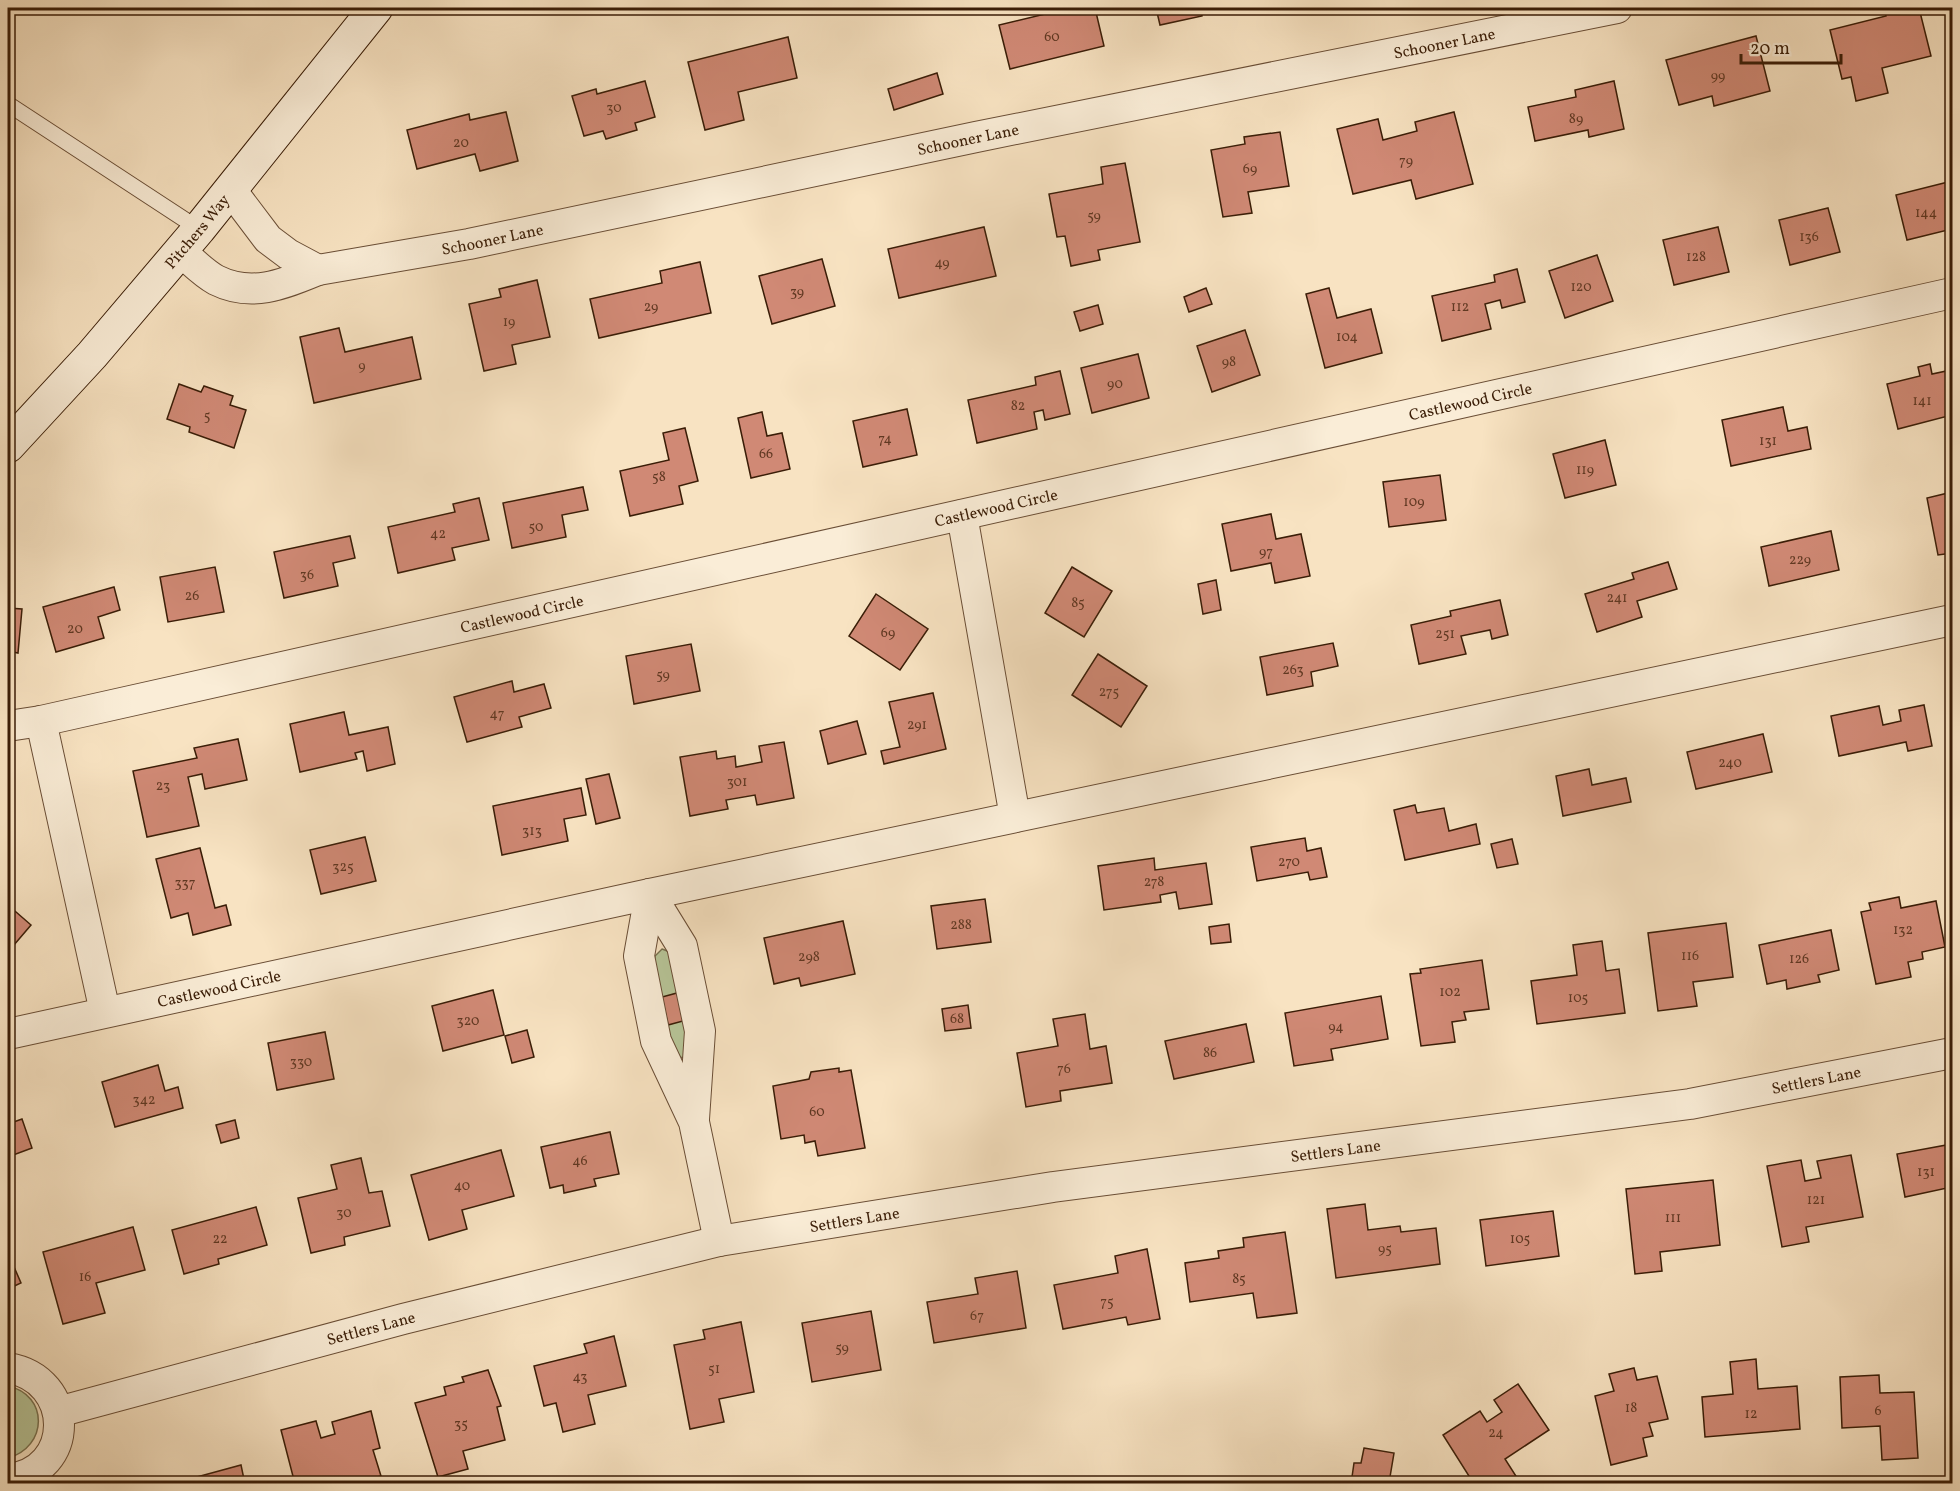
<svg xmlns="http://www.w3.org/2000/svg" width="1960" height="1491" viewBox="0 0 1960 1491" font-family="Vollkorn,serif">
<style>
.green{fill:#b7c598;stroke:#787150;stroke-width:1.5}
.building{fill:#d08975;stroke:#3a1d07;stroke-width:1.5}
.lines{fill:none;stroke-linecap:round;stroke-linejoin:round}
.lane-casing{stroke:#6a4e36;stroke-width:17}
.street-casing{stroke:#6a4e36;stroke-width:32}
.secondary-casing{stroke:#3a1d07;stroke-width:35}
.lane{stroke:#faedd7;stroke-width:15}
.street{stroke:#faedd7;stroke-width:30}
.secondary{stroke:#faedd7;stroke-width:33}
.labels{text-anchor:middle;stroke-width:4.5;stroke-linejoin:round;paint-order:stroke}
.number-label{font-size:14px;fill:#603822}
.street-label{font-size:16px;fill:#3a1d07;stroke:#faedd7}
</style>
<rect width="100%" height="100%" fill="#f8e3c2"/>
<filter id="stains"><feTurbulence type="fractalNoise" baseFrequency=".00333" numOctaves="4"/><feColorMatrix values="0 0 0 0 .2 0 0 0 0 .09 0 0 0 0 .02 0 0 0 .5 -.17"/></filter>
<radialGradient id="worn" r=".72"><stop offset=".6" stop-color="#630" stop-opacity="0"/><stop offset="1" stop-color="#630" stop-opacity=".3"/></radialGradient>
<g class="green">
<path d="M662 949 670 952 688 1028 685 1057 678 1058 668 1034 654 966 655 956Z"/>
<path d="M8 1386C49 1395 48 1447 8 1458Z"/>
</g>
<g class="building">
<path d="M1070 8H1095L1104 46 1010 69 999 25Z"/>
<path d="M1156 8H1201L1202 16 1160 25Z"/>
<path d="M1900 8H1919L1931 56 1882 68 1888 93 1856 101 1851 77 1842 79 1830 30 1886 16 1885 11Z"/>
<path d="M1756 36 1770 91 1714 106 1712 96 1679 105 1666 60Z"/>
<path d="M788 37 797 78 738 92 744 120 705 130 688 62Z"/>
<path d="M937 73 943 94 894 110 888 89Z"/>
<path d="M645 81 655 117 635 123 637 130 606 139 603 131 584 136 572 96 596 89 597 94Z"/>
<path d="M1614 81 1624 129 1589 137 1588 130 1535 141 1528 107 1576 97 1575 90Z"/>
<path d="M506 112 518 161 480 171 475 154 417 169 407 130 469 114 470 120Z"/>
<path d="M1454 112 1473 184 1416 199 1411 180 1353 194 1337 129 1378 119 1383 140 1417 131 1415 122Z"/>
<path d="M1280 132 1289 186 1248 192 1252 213 1223 217 1211 150 1245 144 1244 137Z"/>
<path d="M1125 163 1140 242 1098 250 1100 260 1071 266 1065 236 1057 237 1049 194 1103 184 1101 167Z"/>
<path d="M1952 181V229L1907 240 1896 195Z"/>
<path d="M1828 208 1840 252 1790 265 1779 220Z"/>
<path d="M984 227 996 276 899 298 888 249Z"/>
<path d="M1718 227 1729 272 1674 285 1663 240Z"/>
<path d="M1597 255 1613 301 1565 318 1549 271Z"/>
<path d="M822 259 835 306 772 324 759 276Z"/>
<path d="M700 262 711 313 599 338 590 299 662 283 660 271Z"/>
<path d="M1517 269 1525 302 1502 308 1500 300 1485 304 1491 329 1442 341 1432 296 1495 282 1494 275Z"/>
<path d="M537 280 550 337 512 345 516 364 484 371 469 304 501 297 499 289Z"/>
<path d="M1206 288 1212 304 1189 312 1184 297Z"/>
<path d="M1329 288 1337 318 1371 309 1382 353 1325 368 1306 294Z"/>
<path d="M1098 305 1103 324 1080 331 1074 312Z"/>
<path d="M339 328 345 352 412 337 421 379 314 403 300 337Z"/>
<path d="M1245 330 1260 375 1212 392 1197 346Z"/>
<path d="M1138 354 1149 398 1092 413 1081 368Z"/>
<path d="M1930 364 1932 374 1951 370 1952 415 1898 429 1887 384 1920 376 1918 367Z"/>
<path d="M1060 371 1070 414 1045 420 1043 410 1034 412 1037 429 977 443 968 400 1036 385 1035 377Z"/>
<path d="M179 384 201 392 204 386 233 396 230 405 246 410 234 448 189 432 190 427 167 419Z"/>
<path d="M1783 407 1788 431 1807 427 1811 449 1731 466 1722 420Z"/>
<path d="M907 409 917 455 863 467 853 421Z"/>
<path d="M762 412 767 436 782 433 790 469 751 478 738 418Z"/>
<path d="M685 428 698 481 679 486 683 504 630 516 620 471 669 460 663 433Z"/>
<path d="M1605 440 1616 485 1565 498 1553 454Z"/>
<path d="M1440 475 1446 520 1389 527 1383 482Z"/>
<path d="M583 487 588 510 562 515 566 537 512 548 503 503Z"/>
<path d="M1948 493 1950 505 1952 504V553L1938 555 1927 498Z"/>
<path d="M479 498 489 540 452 548 455 560 398 573 388 527 455 512 453 504Z"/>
<path d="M1271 514 1276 539 1301 534 1310 576 1275 583 1271 563 1231 571 1222 524Z"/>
<path d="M1831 531 1839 570 1769 586 1761 547Z"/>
<path d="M350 536 355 558 333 563 338 586 284 598 274 552Z"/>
<path d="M1668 562 1677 589 1637 601 1642 617 1597 632 1585 594 1634 579 1632 573Z"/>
<path d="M215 567 224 612 168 622 160 577Z"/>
<path d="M1072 567 1112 591 1084 637 1045 613Z"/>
<path d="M1216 580 1221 610 1203 614 1198 584Z"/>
<path d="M114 587 120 610 98 617 104 638 56 652 43 607Z"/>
<path d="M876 594 928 629 900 670 849 636Z"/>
<path d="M1500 600 1508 635 1492 639 1490 630 1461 636 1466 654 1419 664 1411 625 1451 616 1450 611Z"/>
<path d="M8 608 22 609 18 653 8 651Z"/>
<path d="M1333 643 1338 666 1311 672 1313 686 1267 695 1260 657Z"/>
<path d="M691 644 700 691 634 704 626 656Z"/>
<path d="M1098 654 1147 686 1121 727 1072 695Z"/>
<path d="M512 681 514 692 544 684 551 708 519 717 522 727 467 742 454 697Z"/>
<path d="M933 693 946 749 884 764 881 751 900 747 889 702Z"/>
<path d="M1924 705 1932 746 1908 751 1906 742 1839 756 1831 716 1879 706 1883 725 1901 721 1899 710Z"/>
<path d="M344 712 349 735 388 727 395 764 367 771 363 751 355 753 357 759 300 772 290 724Z"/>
<path d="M857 721 866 754 828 764 820 731Z"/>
<path d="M1763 734 1772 772 1696 789 1687 752Z"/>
<path d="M238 739 247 780 205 789 202 774 188 777 199 826 147 837 133 771 197 758 194 748Z"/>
<path d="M784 742 794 798 757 805 755 795 726 800 728 809 690 816 680 757 716 751 717 759 735 756 736 767 762 762 759 746Z"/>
<path d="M1589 769 1592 785 1626 778 1631 802 1563 816 1556 776Z"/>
<path d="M609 774 620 818 596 824 586 779Z"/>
<path d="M581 788 586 815 564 819 568 841 502 855 493 806Z"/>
<path d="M1415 805 1417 813 1444 808 1449 831 1476 824 1480 844 1405 860 1394 810Z"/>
<path d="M365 837 376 881 321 894 310 850Z"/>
<path d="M1305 838 1307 851 1321 848 1327 877 1310 880 1308 872 1257 881 1251 847Z"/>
<path d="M1512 839 1518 864 1497 868 1491 844Z"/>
<path d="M200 848 215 908 226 905 231 925 193 935 188 913 171 918 156 859Z"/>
<path d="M1154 858 1155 870 1206 863 1212 904 1179 909 1176 892 1160 895 1161 902 1104 910 1098 866Z"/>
<path d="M1899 897 1901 908 1936 901 1945 947 1922 952 1923 959 1908 962 1911 977 1876 984 1861 912 1871 910 1869 903Z"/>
<path d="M985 899 991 942 937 949 931 906Z"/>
<path d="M8 905 31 925 8 952Z"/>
<path d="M843 921 855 974 801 986 799 978 774 984 764 938Z"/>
<path d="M1726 923 1733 977 1693 982 1697 1006 1658 1011 1648 933Z"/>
<path d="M1229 924 1231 942 1211 944 1209 927Z"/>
<path d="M1831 930 1839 970 1818 975 1820 982 1787 989 1786 980 1767 984 1759 945Z"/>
<path d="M1602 941 1606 971 1619 969 1625 1013 1537 1024 1531 981 1577 975 1573 945Z"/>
<path d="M1482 960 1489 1009 1464 1012 1466 1020 1452 1022 1455 1042 1421 1046 1410 974 1421 973 1420 969Z"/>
<path d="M493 990 504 1035 443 1051 432 1006Z"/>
<path d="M677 993 683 1021 668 1025 662 997Z"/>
<path d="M1381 996 1388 1039 1331 1049 1333 1060 1294 1066 1285 1013Z"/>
<path d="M968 1005 971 1028 945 1031 942 1009Z"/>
<path d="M1085 1014 1090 1049 1106 1046 1112 1083 1060 1091 1061 1101 1026 1107 1017 1053 1058 1046 1053 1019Z"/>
<path d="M1246 1024 1254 1062 1174 1079 1165 1041Z"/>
<path d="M527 1030 534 1057 512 1063 505 1036Z"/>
<path d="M325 1032 334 1079 277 1090 268 1043Z"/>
<path d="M158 1065 165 1091 178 1087 183 1108 115 1127 102 1082Z"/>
<path d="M839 1068V1072L851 1070 865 1148 818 1156 815 1141 805 1143 804 1135 781 1139 773 1086 809 1079 811 1072Z"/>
<path d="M22 1119 32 1148 8 1157V1124Z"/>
<path d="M235 1120 239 1138 221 1143 216 1125Z"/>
<path d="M610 1132 619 1174 594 1179 596 1186 564 1193 563 1185 550 1188 541 1147Z"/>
<path d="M1952 1144V1187L1905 1197 1897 1154Z"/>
<path d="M501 1150 514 1196 462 1210 467 1229 429 1240 411 1175Z"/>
<path d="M1851 1155 1863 1217 1806 1227 1809 1242 1782 1247 1767 1166 1801 1160 1805 1181 1821 1178 1817 1161Z"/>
<path d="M361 1158 369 1193 382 1191 390 1226 344 1237 345 1245 311 1253 298 1198 337 1189 331 1165Z"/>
<path d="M1713 1180 1720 1245 1660 1252 1662 1271 1635 1274 1626 1189Z"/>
<path d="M1365 1204 1368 1230 1400 1226 1401 1232 1436 1228 1440 1264 1336 1278 1327 1209Z"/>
<path d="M256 1207 267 1245 218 1259 219 1264 184 1274 172 1230Z"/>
<path d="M1553 1211 1559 1256 1486 1266 1480 1220Z"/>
<path d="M133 1227 145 1270 96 1283 105 1313 63 1324 43 1252Z"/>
<path d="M1285 1232 1297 1313 1257 1318 1253 1293 1190 1302 1185 1263 1219 1258 1218 1251 1244 1247 1243 1238Z"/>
<path d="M1147 1249 1160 1319 1128 1325 1126 1317 1063 1329 1054 1285 1118 1273 1115 1256Z"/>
<path d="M8 1253 21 1283 8 1289Z"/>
<path d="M1017 1271 1026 1328 934 1343 927 1302 978 1294 975 1278Z"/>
<path d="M871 1311 881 1370 812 1382 802 1323Z"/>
<path d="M741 1322 754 1392 719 1399 724 1422 690 1429 674 1345 705 1339 703 1330Z"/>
<path d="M614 1336 626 1386 588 1395 595 1424 563 1432 556 1403 544 1406 534 1366 587 1353 584 1344Z"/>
<path d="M1756 1359 1758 1389 1797 1386 1800 1429 1705 1437 1702 1397 1733 1394 1730 1362Z"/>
<path d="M1634 1368 1637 1380 1657 1376 1668 1419 1649 1423 1653 1436 1643 1438 1647 1456 1611 1465 1595 1396 1614 1391 1609 1374Z"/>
<path d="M488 1370 501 1406 497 1407 505 1440 463 1451 468 1469 438 1477 415 1403 446 1395 444 1387 464 1382 462 1377Z"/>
<path d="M1879 1375 1880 1393 1914 1392 1918 1458 1882 1460 1880 1426 1842 1428 1840 1377Z"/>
<path d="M1518 1384 1549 1430 1505 1459 1521 1484H1474L1443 1435 1480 1411 1487 1422 1502 1412 1494 1400Z"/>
<path d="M371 1411 380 1448 373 1450 381 1476 362 1481 360 1477 335 1484H295L281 1430 316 1421 321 1438 335 1434 332 1422Z"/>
<path d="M1364 1448 1394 1453 1390 1477 1433 1484H1351L1354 1463H1361Z"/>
<path d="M241 1465 245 1484H183L182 1481Z"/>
</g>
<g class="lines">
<defs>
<path id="lane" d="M8 104 199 229"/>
<g id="street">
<path d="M180 251C191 260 203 273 216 280 252 298 284 284 318 270L288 254 268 239 231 190"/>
<path id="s1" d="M318 270 469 244 976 137 1617 8"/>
<path d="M962 515 1015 817"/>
<path d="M41 721 105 1012"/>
<path id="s2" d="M8 726 41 721 1952 293"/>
<path d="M650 894 639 956 656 1041 694 1122 719 1241"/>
<path d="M650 894 682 946 700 1031 694 1119"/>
<path id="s3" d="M8 1034 650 894 1952 620"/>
<path d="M8 1368C76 1379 76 1472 8 1479"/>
<path id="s4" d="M58 1412 403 1319 719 1241 1053 1187 1690 1104 1952 1053"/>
</g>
<g id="secondary">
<path id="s5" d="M8 446 92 355 199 229 376 8"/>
</g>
</defs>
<use href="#lane" class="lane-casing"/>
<use href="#street" class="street-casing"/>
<use href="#secondary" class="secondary-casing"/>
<use href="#lane" class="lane"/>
<use href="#street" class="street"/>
<use href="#secondary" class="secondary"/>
</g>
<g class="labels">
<g class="number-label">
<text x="1052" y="41">60</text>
<text x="1718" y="80">99</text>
<text x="614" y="112">30</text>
<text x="1576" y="123">89</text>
<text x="461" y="147">20</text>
<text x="1406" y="165">79</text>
<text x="1250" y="173">69</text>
<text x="1926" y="217">144</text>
<text x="1094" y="220">59</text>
<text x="1809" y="241">136</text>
<text x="1696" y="261">128</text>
<text x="942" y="267">49</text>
<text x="1581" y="291">120</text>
<text x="797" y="296">39</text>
<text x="651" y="311">29</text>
<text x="1460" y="311">112</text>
<text x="509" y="326">19</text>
<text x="1347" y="341">104</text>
<text x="1229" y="366">98</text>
<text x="362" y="370">9</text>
<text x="1115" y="388">90</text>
<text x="1922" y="405">141</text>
<text x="1018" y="410">82</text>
<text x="207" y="420">5</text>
<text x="885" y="443">74</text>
<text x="1768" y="445">131</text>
<text x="766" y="458">66</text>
<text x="1585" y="474">119</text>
<text x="659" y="481">58</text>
<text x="1414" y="506">109</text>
<text x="536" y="531">50</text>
<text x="438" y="538">42</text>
<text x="1266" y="556">97</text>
<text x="1800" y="564">229</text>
<text x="307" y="579">36</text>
<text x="192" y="600">26</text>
<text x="1617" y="602">241</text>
<text x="1078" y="607">85</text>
<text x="75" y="633">20</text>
<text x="888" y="637">69</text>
<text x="1445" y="638">251</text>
<text x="1293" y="674">263</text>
<text x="663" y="679">59</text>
<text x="1109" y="696">275</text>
<text x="497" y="718">47</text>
<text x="917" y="729">291</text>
<text x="1730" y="767">240</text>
<text x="737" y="786">301</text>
<text x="163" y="790">23</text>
<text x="532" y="835">313</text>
<text x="1289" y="866">270</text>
<text x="343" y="871">325</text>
<text x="1154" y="886">278</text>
<text x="185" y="887">337</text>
<text x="961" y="929">288</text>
<text x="1903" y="934">132</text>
<text x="1690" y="960">116</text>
<text x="809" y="961">298</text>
<text x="1799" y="963">126</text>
<text x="1450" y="996">102</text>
<text x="1578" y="1002">105</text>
<text x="957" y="1023">68</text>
<text x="468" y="1025">320</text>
<text x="1336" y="1031">94</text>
<text x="1210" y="1057">86</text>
<text x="301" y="1066">330</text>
<text x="1064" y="1073">76</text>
<text x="144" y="1104">342</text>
<text x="817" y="1116">60</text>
<text x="580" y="1165">46</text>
<text x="1926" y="1176">131</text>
<text x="462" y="1190">40</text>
<text x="1816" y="1204">121</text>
<text x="344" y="1217">30</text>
<text x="1673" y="1222">111</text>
<text x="220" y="1243">22</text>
<text x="1520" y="1243">105</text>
<text x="1385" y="1253">95</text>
<text x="85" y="1281">16</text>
<text x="1239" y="1283">85</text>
<text x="1107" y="1306">75</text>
<text x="977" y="1320">67</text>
<text x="842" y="1352">59</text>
<text x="714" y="1373">51</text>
<text x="580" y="1381">43</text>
<text x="1631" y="1412">18</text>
<text x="1878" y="1415">6</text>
<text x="1751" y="1418">12</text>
<text x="461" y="1428">35</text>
<text x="1496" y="1437">24</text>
</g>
<g class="street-label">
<text dy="6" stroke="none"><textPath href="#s1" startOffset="1149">Schooner Lane</textPath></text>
<text dy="6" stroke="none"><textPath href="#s1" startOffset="663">Schooner Lane</textPath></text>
<text dy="6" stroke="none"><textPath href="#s5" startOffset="286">Pitchers Way</textPath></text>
<text dy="6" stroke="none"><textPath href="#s1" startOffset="177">Schooner Lane</textPath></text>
<text dy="6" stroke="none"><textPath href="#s2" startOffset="1498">Castlewood Circle</textPath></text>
<text dy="6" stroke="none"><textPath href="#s2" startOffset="1012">Castlewood Circle</textPath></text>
<text dy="6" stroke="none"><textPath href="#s2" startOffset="526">Castlewood Circle</textPath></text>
<text dy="6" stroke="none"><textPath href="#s3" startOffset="216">Castlewood Circle</textPath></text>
<text dy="6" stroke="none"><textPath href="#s4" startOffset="1792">Settlers Lane</textPath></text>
<text dy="6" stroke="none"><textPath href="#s4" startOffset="1306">Settlers Lane</textPath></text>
<text dy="6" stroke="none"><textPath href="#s4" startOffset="820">Settlers Lane</textPath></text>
<text dy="6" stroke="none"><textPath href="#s4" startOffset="324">Settlers Lane</textPath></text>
</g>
</g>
<rect width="1960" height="1491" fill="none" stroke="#f8e3c2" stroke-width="30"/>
<rect x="9" y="9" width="1942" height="1473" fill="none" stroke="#3a1d07" stroke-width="3"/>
<rect x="15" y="15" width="1930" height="1461" fill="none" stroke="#3a1d07" stroke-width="1.5"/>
<path d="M1741 54v9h100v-9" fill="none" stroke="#3a1d07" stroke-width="3"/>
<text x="1750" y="54" font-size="18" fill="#3a1d07" stroke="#faedd7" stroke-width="4.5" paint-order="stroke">20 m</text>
<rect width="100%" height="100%" filter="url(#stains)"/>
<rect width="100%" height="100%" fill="url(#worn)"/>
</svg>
